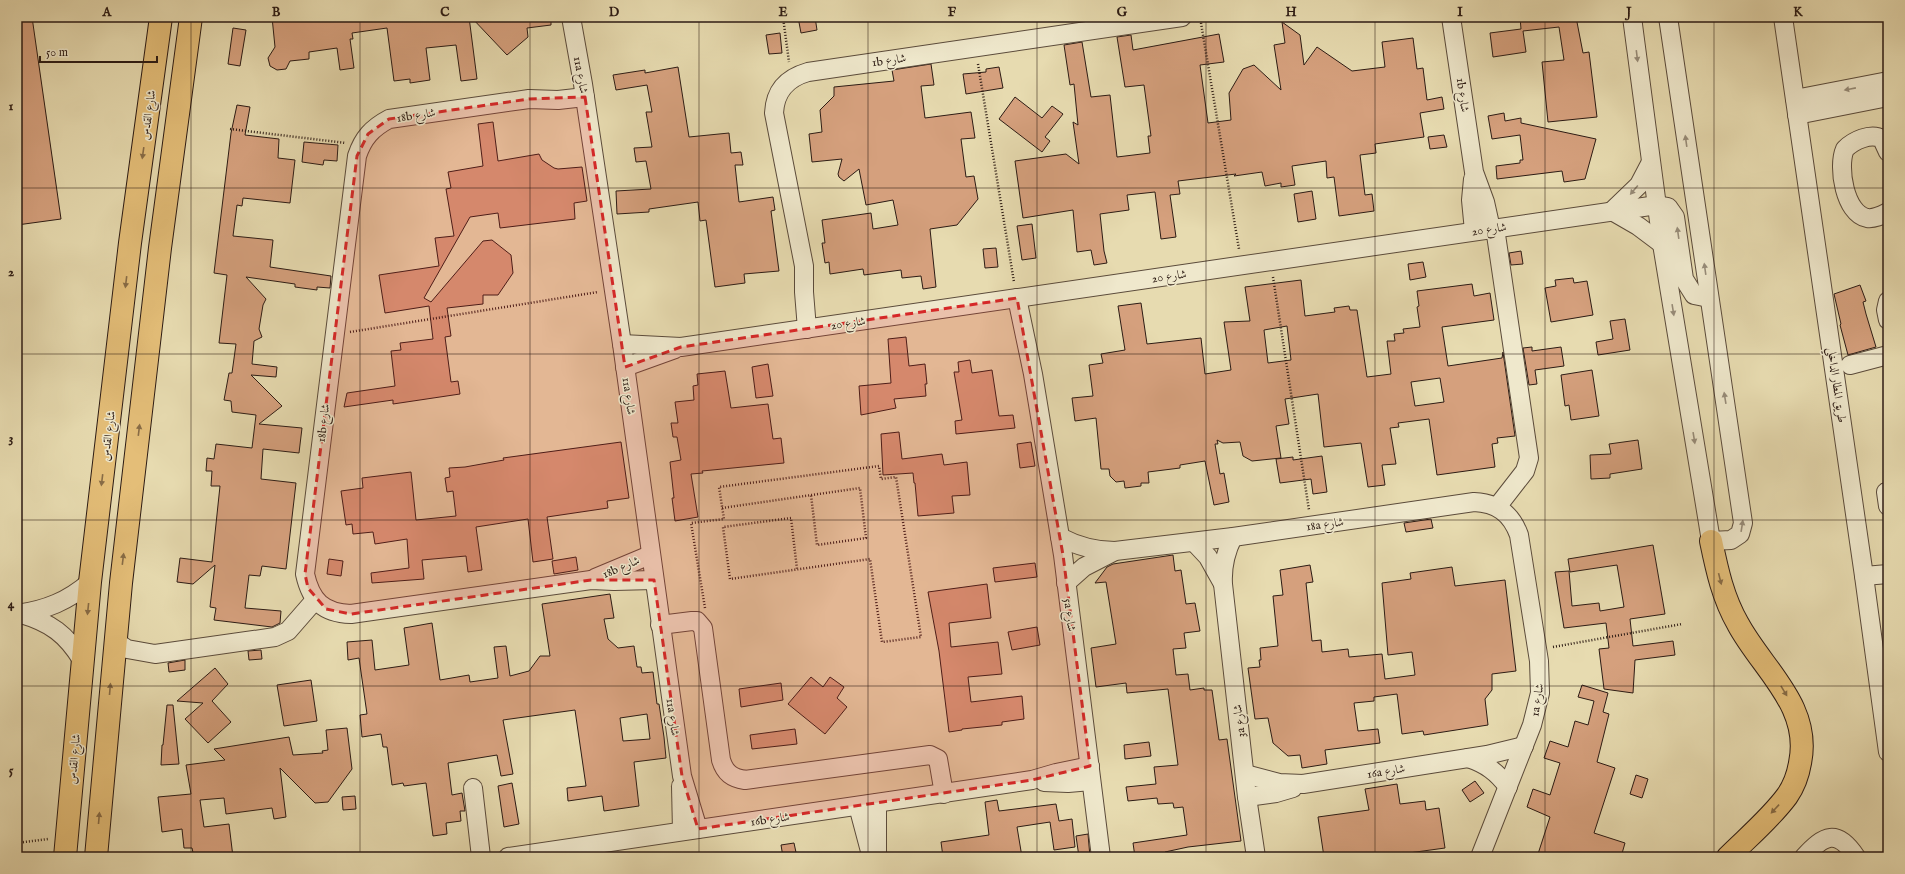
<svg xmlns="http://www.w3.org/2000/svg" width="1905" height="874" viewBox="0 0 1905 874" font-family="'IM FELL English',Amiri,serif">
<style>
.building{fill:#d5a07d;stroke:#2c1b14;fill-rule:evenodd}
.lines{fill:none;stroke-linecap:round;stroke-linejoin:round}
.minor-casing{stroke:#5b4b3b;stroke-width:20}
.major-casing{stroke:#2c1b14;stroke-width:24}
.path{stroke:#2c1b14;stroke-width:2.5;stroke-dasharray:1 2;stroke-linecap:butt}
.minor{stroke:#efe8cc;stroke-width:18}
.major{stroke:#e4be78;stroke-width:22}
.oneway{fill:#978c79}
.oneway2{fill:#886c46}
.marked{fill:#d62828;fill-opacity:0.2;stroke:#d62828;stroke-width:3;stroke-dasharray:8 5;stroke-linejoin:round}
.grid{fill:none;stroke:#2c1b14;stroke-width:1;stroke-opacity:0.55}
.labels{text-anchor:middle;stroke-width:3;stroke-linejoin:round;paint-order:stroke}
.street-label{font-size:12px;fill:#2c1b14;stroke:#efe8cc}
.neatline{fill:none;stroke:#2c1b14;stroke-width:1.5}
.grid-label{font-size:13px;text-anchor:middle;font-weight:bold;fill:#2c1b14}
</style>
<rect width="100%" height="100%" fill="#e7dbb0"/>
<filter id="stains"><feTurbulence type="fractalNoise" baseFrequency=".005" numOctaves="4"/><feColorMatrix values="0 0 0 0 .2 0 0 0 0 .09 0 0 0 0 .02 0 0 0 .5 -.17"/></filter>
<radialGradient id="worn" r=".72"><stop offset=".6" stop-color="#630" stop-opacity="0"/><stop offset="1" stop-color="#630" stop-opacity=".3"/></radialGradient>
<g class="building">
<path d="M17 17H32L61 219 17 225Z"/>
<path d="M272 17H469L477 79 461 81 456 45 426 48 430 80 410 83V79L394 81 387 28 352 33 353 39H350L354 68 340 70 337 48 309 52V59L290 61 286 69 277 70 270 66 268 58 275 47Z"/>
<path d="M471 17H551V25L527 28 528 37 507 55Z"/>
<path d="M798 17H815L817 30 801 33Z"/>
<path d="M1520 17H1576L1583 53 1589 52 1597 117 1548 122 1542 62 1564 60 1559 27 1523 31 1526 52 1493 57 1490 33 1521 29Z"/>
<path d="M1282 22 1300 35 1304 65 1317 47 1352 71 1385 67 1382 42 1413 38 1417 69 1423 68 1427 100 1442 97 1444 109 1420 113 1424 137 1375 144 1376 153 1360 155 1365 195 1372 194 1374 211 1339 216 1334 177 1327 178 1326 161 1292 166 1295 185 1281 187V183L1265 186 1262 172 1234 176 1236 174 1178 181 1180 194 1170 195 1176 237 1161 239 1155 192 1127 195 1129 210 1100 214 1104 251 1107 263 1094 265 1091 250 1077 252 1073 210 1023 218 1015 161 1066 154 1079 164 1073 122 1078 125 1074 84 1070 85 1064 45 1082 42 1091 97 1110 95 1117 157 1150 153 1148 136H1151L1144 85 1125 87 1117 37 1131 35 1133 50 1219 34 1224 62 1200 65 1208 123 1231 120 1229 93 1243 69 1254 65 1281 90 1274 45 1285 43Z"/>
<path d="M233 28 246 30 240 66 228 64Z"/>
<path d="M780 33 782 53 769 54 766 35Z"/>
<path d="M931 64 934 85 921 86 925 118 971 112 975 138 961 139 966 177 974 176 978 199 957 225 930 229 936 287 923 289 921 276 902 278 901 270 864 275 863 269 830 274 829 262 825 263 822 243H825L822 220 871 213 873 229 898 225 893 200 866 205 859 169 844 181 839 177 838 174 842 159 812 162 809 134 822 132 820 110 834 96V87L894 81 892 70Z"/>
<path d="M678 67 689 137 729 133 731 153 741 152 743 165H735L739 202 773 197 775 210 771 211 779 271 744 274 745 283 715 287 706 220 700 221 698 202 649 209V212L617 214 616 191 651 189 646 161 636 162 634 148 652 147 646 112H652L647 85 616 90 613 75 645 70V73Z"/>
<path d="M999 67 1003 88 966 94 963 74 986 72V69Z"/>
<path d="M1015 97 1042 118 1052 106 1063 114 1045 137 1050 141 1042 152 999 119Z"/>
<path d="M237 105 250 107 245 135 279 139 278 158 295 160 290 203 243 198 242 206 237 205 233 236 273 240 270 267 331 276 330 288 317 287V290L295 287V284L246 277 266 299 263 305 259 329 262 337 254 341 252 364 277 367 276 377 251 375 282 406 259 424 302 428 299 453 263 449 261 479 296 483 286 569 262 566 260 576 249 575 245 608 281 611 280 623 272 627 214 620 216 608 210 607 215 565 193 584 177 582 180 558 212 562 220 486H211L212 471H206L207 458 214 459 216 444 252 448 256 415 232 412 231 401 224 400 229 373H232L236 344 219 343 227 275 214 273 231 133Z"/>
<path d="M1504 113 1505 121 1521 118V123L1596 139 1585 179 1564 182 1562 171 1497 179 1496 166 1520 163V160H1523L1520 135 1492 139 1488 116Z"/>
<path d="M493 122 498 161 539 154 542 160 554 168 558 169 582 167 587 201 574 203 575 219 500 228 498 213 470 217 424 298 431 302 483 241 492 240 511 255 513 273 498 295H483V304L447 308 451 336 445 337 451 382 458 381 460 394 393 404V400L344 407 347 393 395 386 391 351 401 350 400 343 433 339 429 306 385 313 379 275 439 266 435 238 454 236 446 189 451 188 448 172 483 166 478 124Z"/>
<path d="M1444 135 1447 147 1430 149 1428 137Z"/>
<path d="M304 142 338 145 337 161 324 160 323 165 302 162Z"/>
<path d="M1312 191 1316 219 1298 222 1294 194Z"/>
<path d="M1032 224 1036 258 1022 260 1017 226Z"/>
<path d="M996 248 998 267 985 268 983 249Z"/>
<path d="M1521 251 1523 264 1511 265 1509 253Z"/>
<path d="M1423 262 1426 277 1410 280 1408 264Z"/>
<path d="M1573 278 1574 283 1587 281 1593 315 1551 322 1545 288 1556 286 1555 280Z"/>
<path d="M1301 280 1305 316 1335 312 1334 308 1349 306 1350 310H1357L1367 377 1391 374 1387 341H1395L1394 334 1404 333 1403 329 1420 327 1417 307 1419 306 1417 291 1472 284 1474 296 1490 293 1494 320 1442 327 1448 366 1502 358 1503 352 1515 436 1497 438 1498 443 1492 444 1495 467 1437 475 1429 419 1398 423 1399 427 1390 428 1396 464 1382 465 1385 485 1368 487 1361 443 1324 447 1318 394 1285 399 1289 424 1276 426 1281 458 1252 461 1243 456 1240 442 1223 443 1217 440 1218 444H1215L1220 474 1224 473 1229 502 1214 505 1205 461 1180 465V468L1148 472 1149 483H1141V486L1125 488 1124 481 1116 482 1110 476 1109 469H1101L1096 418 1075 421 1072 398 1093 396 1089 365 1103 363 1101 354 1125 350 1118 306 1141 303 1147 344 1201 338 1205 374 1231 370 1224 322 1250 321 1245 287ZM1287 326 1291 360 1268 363 1264 330ZM1440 378 1444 402 1415 406 1411 382Z"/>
<path d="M1860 285 1866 301 1863 302 1866 314 1876 347 1848 355 1840 325 1841 324 1834 294Z"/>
<path d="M1625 319 1630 350 1598 355 1596 342 1613 339 1610 321Z"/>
<path d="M906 337 909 366 925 364 927 384H925L926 396 894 399 896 408 861 415 859 386 891 383 888 339Z"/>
<path d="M1532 347V351L1561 347 1564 366 1535 370 1537 384 1529 385 1523 348Z"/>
<path d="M970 360 972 373 992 370 999 416 1013 415 1015 428 956 434 955 421 962 420 954 372H959L958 362Z"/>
<path d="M768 364 773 396 756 398 752 367Z"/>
<path d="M1592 370 1599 416 1571 420 1569 405 1565 406 1561 375Z"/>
<path d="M725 371 731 408 768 404 773 439 781 438 784 463 702 471 703 473 691 474 698 517 675 521 672 498H674L670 462 681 460 677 437H673L671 423H678L675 402 694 400 693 386 698 385 697 374Z"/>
<path d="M899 432 902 459 942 454 944 465 967 462 970 495 952 496 954 513 918 516 915 483H914L913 473 883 475 881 434Z"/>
<path d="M1638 440 1642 469 1610 474V478L1591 479 1590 455 1611 454 1609 444Z"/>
<path d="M621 442 629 498 607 501 608 508 547 517 553 559 533 562 528 519 476 527 482 570 468 572 466 556 422 560 424 579 372 583 371 573 409 568 407 539 375 544 373 532 353 534 352 524 346 525 341 491 363 488 362 478 411 472 416 520 456 516 453 491 447 492 445 478 450 477 449 468 465 467 504 460 503 458Z"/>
<path d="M1031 442 1035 466 1020 468 1017 444Z"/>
<path d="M1322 456 1327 492 1313 494 1311 479 1280 483 1276 459 1293 457V460Z"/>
<path d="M1431 519 1433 528 1406 532 1404 523Z"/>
<path d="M1653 545 1665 614 1630 619 1633 646 1673 641 1675 655 1635 660 1633 693 1604 689 1599 649 1609 648 1606 623 1564 628 1555 572 1569 571 1572 606 1599 603 1600 611 1624 607 1617 565 1570 572 1568 559Z"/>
<path d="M1173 555 1175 571 1181 570 1186 604 1195 603 1200 631 1184 633 1186 648 1173 649 1176 675 1188 674 1190 690 1204 688V690H1212L1219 740 1227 739 1241 841 1188 847 1165 852 1166 857H1135L1133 843 1187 835 1183 807 1174 808 1173 803 1158 804 1157 798 1128 801 1126 787 1156 784 1154 767 1178 765 1168 689 1127 693 1126 683 1096 687 1091 648 1116 644 1106 582 1095 583 1107 567 1113 564Z"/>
<path d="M576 557 578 570 554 574 552 561Z"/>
<path d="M329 559 343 561 341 576 327 574Z"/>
<path d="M1035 563 1037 577 995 582 993 568Z"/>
<path d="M1310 565 1313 582 1306 583 1312 641 1321 640 1322 652 1348 649 1349 657 1382 654 1385 679 1415 675 1412 652 1388 655 1382 583 1411 579 1410 573 1452 567 1455 586 1505 580 1516 671 1492 674V690L1485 699 1488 725 1424 735 1423 731 1402 734 1397 694 1374 697V701L1354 703 1358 731 1378 729 1380 743 1325 750 1327 764 1302 768 1300 755 1288 756 1273 743 1268 718 1255 719 1248 668 1260 667 1259 660H1261L1260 648 1278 646 1273 596 1283 595 1280 570Z"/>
<path d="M987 584 991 618 949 623 951 647 998 642 1002 674 968 677 971 702 1022 696 1024 719 1002 722V725L962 729V730L949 732 939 651 928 592Z"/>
<path d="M610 594 614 618 604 619 608 639 618 648 634 646 637 667H641L642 673 653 672 657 704H659L664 737 666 758 634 762 639 806 604 811 602 796 568 801 567 788 586 786 575 710 503 720 513 774 501 776 497 755 448 763 452 795 462 793 465 811H460L461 821 446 823 447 834 433 836 426 783 404 786 403 783 392 785 387 747H383L381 734 362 737 360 715 367 714 359 658 348 660 347 642 372 640 375 670 409 665 404 628 432 623 440 680 469 675 470 682 498 678 494 647 506 646 510 676 529 671 540 656H550L542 604ZM647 714 650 739 623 741 620 718Z"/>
<path d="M1037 627 1040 645 1012 650 1008 632Z"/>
<path d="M261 650 262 659 249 660 248 651Z"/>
<path d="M185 660V670L169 672 168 663Z"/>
<path d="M215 668 228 684 212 701 231 722 208 743 185 719 203 703 177 701Z"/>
<path d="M811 677 823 687 830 677 844 687 837 698 847 707 825 734 788 704Z"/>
<path d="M311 680 317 721 284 726 277 685Z"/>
<path d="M781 683 783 700 741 707 739 689Z"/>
<path d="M1582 685 1608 693 1603 712 1609 714 1597 762 1615 768 1594 833 1625 843 1621 857H1537L1550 817 1527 807 1533 789 1550 795 1560 763 1544 758 1550 741 1568 747 1575 721 1588 725 1594 701 1578 697Z"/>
<path d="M167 705H173L179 764 161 765 162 745H163Z"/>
<path d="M347 728 352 769 328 802 315 803 280 768 286 817 274 819 272 808 226 814 224 798 200 800 204 827 229 824 233 857H194L192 848H184L182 829 162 832 158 797 191 794 186 765 225 760 214 749 289 737 293 755 323 753 322 751 328 750 326 730Z"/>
<path d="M795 729 797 744 752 749 750 735Z"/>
<path d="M1149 742 1151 756 1125 759 1124 745Z"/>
<path d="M1636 775 1648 779 1642 798 1630 794Z"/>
<path d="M1475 781 1484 793 1470 802 1462 790Z"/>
<path d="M512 783 519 824 504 827 498 786Z"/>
<path d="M1397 784 1400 804 1425 801 1426 810 1439 808 1445 848 1394 855V857H1324L1318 817 1369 810 1365 789Z"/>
<path d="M355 796 356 809 343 810 342 797Z"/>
<path d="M997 800 999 811 1056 804 1059 821 1072 819 1075 847 1054 850 1050 822 1017 827 1022 857H943L941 842 989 835 985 802Z"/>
<path d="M1088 834 1090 857H1079L1076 836Z"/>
<path d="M794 843 797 857H783L781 845Z"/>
</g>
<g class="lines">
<defs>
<g id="minor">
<path d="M571 17 583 84 622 344 682 776 698 829"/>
<path d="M1451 17 1474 172 1485 202 1491 229"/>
<path d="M1632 17 1662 244 1711 541 1731 540 1740 534 1743 523 1668 17"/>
<path d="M1783 17 1864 576 1888 752"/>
<path d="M585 97 558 100 529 99 389 119C372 128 363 138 357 156L305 574C311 601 323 613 351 614L591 580 614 581 654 580"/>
<path d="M1795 99 1888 81"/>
<path d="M1797 115 1888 97"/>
<path d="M1888 152 1882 139C1871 132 1853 141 1845 149 1837 167 1845 214 1867 218 1875 219 1882 215 1888 212"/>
<path d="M1473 179 1471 200 1474 231"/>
<path d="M1612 211 1639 185 1650 164"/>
<path d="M1612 211 1638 226 1662 244"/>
<path d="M1495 228 1529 458 1525 471 1497 507"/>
<path d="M1017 298 1033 374 1063 555 1101 857"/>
<path d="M1888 301 1886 310 1888 320"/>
<path d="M807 329 804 292V266L774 113C775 91 787 78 808 72L1182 17"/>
<path d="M622 344 681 347 1657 205 1668 207 1675 217 1684 279 1694 295 1709 298"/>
<path d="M1850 365 1888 355"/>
<path d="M625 367 675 349"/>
<path d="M1886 492 1888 506"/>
<path d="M1060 537C1077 546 1095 551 1115 551L1233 537 1474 502C1497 503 1511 513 1519 535L1539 661 1540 693 1532 725 1480 857"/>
<path d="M1233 537C1225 553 1222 567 1223 584L1247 797 1256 857"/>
<path d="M1194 542 1208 557 1222 582"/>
<path d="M1864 576 1888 574"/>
<path d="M595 578 650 555"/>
<path d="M1066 583 1084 567 1113 552"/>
<path d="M17 614C46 610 68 601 90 582"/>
<path d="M21 614C51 623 66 634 82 660"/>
<path d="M660 625 692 621H697L703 628 721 760C725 773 732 778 745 780L930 755 938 759 944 794"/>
<path d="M115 641 127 649 155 654 275 637 288 631 315 600"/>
<path d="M1468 758C1486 764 1497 772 1508 787"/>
<path d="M1245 774 1279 783 1303 784 1487 755 1524 746"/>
<path d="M1044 782 1068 783 1091 781"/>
<path d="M681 786 682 831"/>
<path d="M473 788 481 857"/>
<path d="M1247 797 1276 793 1293 788"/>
<path d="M858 806 871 855"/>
<path d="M508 857 1032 780 1056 773 1090 766"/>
<path d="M877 857V803"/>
<path d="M1804 857C1824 835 1837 828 1856 857"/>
</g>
<g id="major">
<path d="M1711 541C1717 570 1723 598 1738 624 1762 669 1812 706 1800 763 1798 775 1794 786 1787 796 1770 819 1747 838 1728 857"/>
<path d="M65 857 90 582 130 243 161 17"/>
<path d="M96 857 121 583 160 248 191 17"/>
</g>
</defs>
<use href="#minor" class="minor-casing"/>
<use href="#major" class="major-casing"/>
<g class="path">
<path d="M783 17 789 62"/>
<path d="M1200 17 1239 249"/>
<path d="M978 64 1014 282"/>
<path d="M230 129 346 143"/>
<path d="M1273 277 1309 510"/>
<path d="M350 332 598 292"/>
<path d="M722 508 860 488 866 538 817 545 811 495"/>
<path d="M705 608 691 523 724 519 719 487 879 466 881 479 896 477 921 637 882 642 870 559 730 579 723 527 791 518 797 569"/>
<path d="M1553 647 1682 624"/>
<path d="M17 843 48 839"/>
</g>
<use href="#minor" class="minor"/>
<use href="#major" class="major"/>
</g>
<defs><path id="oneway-solid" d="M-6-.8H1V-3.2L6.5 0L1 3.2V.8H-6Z"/></defs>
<g class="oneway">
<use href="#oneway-solid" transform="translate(1637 56) rotate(83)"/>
<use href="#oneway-solid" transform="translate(1850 89) rotate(169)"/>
<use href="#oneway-solid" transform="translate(1686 141) rotate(-98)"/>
<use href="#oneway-solid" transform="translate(1634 190) rotate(130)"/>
<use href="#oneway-solid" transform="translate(1678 233) rotate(-98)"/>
<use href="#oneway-solid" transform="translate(1705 269) rotate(-98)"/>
<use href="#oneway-solid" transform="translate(1673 310) rotate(81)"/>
<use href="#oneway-solid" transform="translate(1725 398) rotate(-99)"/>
<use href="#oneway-solid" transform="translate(1694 438) rotate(81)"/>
<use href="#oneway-solid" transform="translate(1742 526) rotate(-81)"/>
</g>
<g class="oneway2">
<use href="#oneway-solid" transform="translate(143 153) rotate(98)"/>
<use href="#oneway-solid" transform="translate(126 282) rotate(97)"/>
<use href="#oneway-solid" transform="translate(139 430) rotate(-83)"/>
<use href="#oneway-solid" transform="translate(102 480) rotate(97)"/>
<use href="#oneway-solid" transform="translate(123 559) rotate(-83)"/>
<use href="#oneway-solid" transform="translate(1720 579) rotate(76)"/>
<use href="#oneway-solid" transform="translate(88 609) rotate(96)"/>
<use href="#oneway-solid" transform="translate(110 689) rotate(-85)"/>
<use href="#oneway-solid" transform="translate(1784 691) rotate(59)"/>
<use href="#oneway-solid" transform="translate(1775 809) rotate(133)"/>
<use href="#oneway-solid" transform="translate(99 818) rotate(-85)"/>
</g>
<path class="marked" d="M585 97 625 367 681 347 1017 298 1063 555 1090 766 1032 780 698 829 682 776 654 580H591L351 614 326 609 308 588 305 574 357 156 368 134 389 119 529 99Z"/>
<path class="grid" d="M191 17V857M360 17V857M530 17V857M699 17V857M868 17V857M1037 17V857M1206 17V857M1375 17V857M1545 17V857M1714 17V857M17 188H1888M17 354H1888M17 520H1888M17 686H1888"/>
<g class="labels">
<g class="street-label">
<text transform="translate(889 60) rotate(-8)" y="4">1b شارع</text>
<text transform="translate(581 75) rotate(80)" y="4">11a شارع</text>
<text transform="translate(1463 95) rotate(82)" y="4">1b شارع</text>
<text transform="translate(148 115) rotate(-82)" y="4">شارع القدس</text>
<text transform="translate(416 115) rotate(-9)" y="4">18b شارع</text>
<text transform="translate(1489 229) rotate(-8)" y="4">شارع 20</text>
<text transform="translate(1169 276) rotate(-8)" y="4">شارع 20</text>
<text transform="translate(848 323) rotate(-8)" y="4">شارع 20</text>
<text transform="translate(1837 385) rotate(82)" y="4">طريق المطار الداخلي</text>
<text transform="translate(629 396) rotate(82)" y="4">11a شارع</text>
<text transform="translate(323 423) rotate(-83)" y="4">18b شارع</text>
<text transform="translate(108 436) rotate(-83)" y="4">شارع القدس</text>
<text transform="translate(1325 524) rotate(-8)" y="4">18a شارع</text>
<text transform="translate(621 567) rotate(-23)" y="4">18b شارع</text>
<text transform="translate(1070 615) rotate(83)" y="4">5a شارع</text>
<text transform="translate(1537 700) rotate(-81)" y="4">1a شارع</text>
<text transform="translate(673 717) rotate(82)" y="4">11a شارع</text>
<text transform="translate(1239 721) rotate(-97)" y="4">3a شارع</text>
<text transform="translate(74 759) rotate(-85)" y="4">شارع القدس</text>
<text transform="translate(1386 771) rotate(-9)" y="4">16a شارع</text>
<text transform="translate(770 819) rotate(-8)" y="4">16b شارع</text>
</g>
</g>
<rect width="1905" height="874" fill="none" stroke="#e7dbb0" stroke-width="44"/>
<path d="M40 56v6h117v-6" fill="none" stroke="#2c1b14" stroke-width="2"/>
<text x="46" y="56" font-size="12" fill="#2c1b14" stroke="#efe8cc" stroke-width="3" paint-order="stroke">50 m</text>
<rect x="22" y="22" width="1861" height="830" class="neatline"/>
<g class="grid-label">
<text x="107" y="16">A</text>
<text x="276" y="16">B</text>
<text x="445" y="16">C</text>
<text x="614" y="16">D</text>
<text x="783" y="16">E</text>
<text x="952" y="16">F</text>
<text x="1122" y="16">G</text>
<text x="1291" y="16">H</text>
<text x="1460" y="16">I</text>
<text x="1629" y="16">J</text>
<text x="1798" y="16">K</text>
<text x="11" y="110">1</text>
<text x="11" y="276">2</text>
<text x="11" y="442">3</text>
<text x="11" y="608">4</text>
<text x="11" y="774">5</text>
</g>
<rect width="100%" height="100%" filter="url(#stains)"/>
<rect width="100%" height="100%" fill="url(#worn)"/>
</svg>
